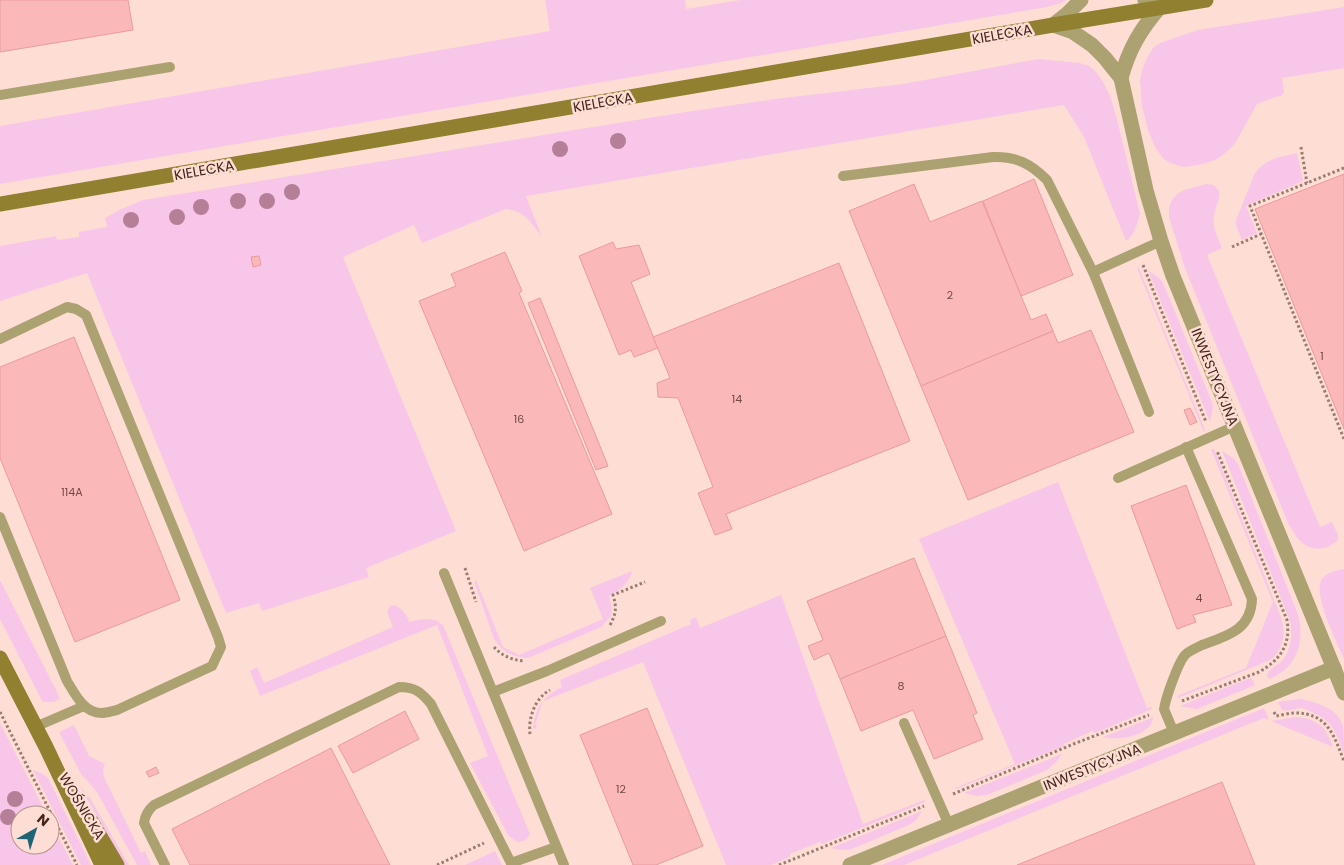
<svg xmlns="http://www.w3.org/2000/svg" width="1344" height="865" viewBox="0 0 1344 865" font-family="Poppins,sans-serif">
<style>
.green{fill:#f8c6e8}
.building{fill:#fbb8b9;stroke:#ea9a9c}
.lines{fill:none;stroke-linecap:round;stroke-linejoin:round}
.path{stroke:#9b7c73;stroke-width:3;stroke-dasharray:2.5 2.5;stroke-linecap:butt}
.lane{stroke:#aca271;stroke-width:10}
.street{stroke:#aca271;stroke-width:15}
.secondary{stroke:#90802f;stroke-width:15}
.tree{fill:#b57f98}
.labels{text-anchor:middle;stroke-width:5;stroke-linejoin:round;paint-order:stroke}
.number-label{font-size:11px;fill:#704a43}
.street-label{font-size:14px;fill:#42251c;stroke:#feded4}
</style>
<rect width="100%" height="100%" fill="#feded4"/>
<g class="green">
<path d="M545 0H685L686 9 740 0H1066L1061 3 1047 7 0 184V126L550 31Z"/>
<path d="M1344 7V68L1282 78 1284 93 1281 96 1275 97 1257 104 1234 145 1224 154 1215 160 1203 164 1184 167 1170 163 1164 159 1156 149 1148 130 1142 106 1140 80 1142 70 1147 58 1153 48 1160 43 1198 30Z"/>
<path d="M1038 59 1080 63 1089 66 1096 72 1102 80 1110 96 1117 119 1140 214C1137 223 1135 235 1126 241L1084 137 1064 105 526 196 542 237C530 222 526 212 506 209L422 243 414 225 343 257 456 531 366 568 369 577 262 611 259 603 226 613 87 273 0 301V246L56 236 57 240 79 237V232L107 227 105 218 119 210 143 200 686 112 775 99 903 84Z"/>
<path d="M1297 153 1303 181 1246 206 1257 233 1242 240 1236 225V220L1255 173 1259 168 1267 162 1276 158Z"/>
<path d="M1206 184 1214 185 1219 191C1220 200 1215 207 1214 216 1212 227 1218 238 1222 248L1207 255 1320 527 1332 522 1338 535V540C1326 551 1311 552 1299 540 1295 535 1291 528 1288 523L1185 268 1169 217V207L1172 200 1177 194 1184 190Z"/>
<path d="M1137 268H1139L1205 430 1204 432Z"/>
<path d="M1148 270 1158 277 1163 283 1212 402 1213 407 1210 422Z"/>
<path d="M1211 449H1214L1281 617C1286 633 1284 649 1270 660L1178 698 1177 696 1246 668 1273 602Z"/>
<path d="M1222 451 1233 458 1238 464 1297 612C1306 640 1298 668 1269 679L1267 675C1270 668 1277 666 1282 661 1291 650 1293 635 1290 621Z"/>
<path d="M1058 482 1147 708 1152 707V709L1095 733 1092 731 1064 744V746L956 789 955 788 1015 764 919 539Z"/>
<path d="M1343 569H1344V659C1337 643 1312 593 1322 579 1327 572 1335 571 1343 569Z"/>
<path d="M632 571C630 583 619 591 609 596L612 608 611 616 601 627 528 658C512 657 503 652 494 639L474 581 476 580 503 647 519 655 603 619 590 588Z"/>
<path d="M0 580 60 698 54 702H43L40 697 0 619Z"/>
<path d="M781 595 863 824 924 800 925 802 822 844 820 842 790 854V857L771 865H726L643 662 543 701 535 724 537 729 533 728C536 706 543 697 562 687L560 680 691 624 690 620 696 617 700 628Z"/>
<path d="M395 605C402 609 407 614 409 622 421 619 433 616 443 625L530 834C527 840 522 842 517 842L508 835 470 763 488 756 437 625 260 696 250 671 257 667 264 683 393 627 387 612 390 606Z"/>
<path d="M1250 678 1252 679 1255 685 1197 709 1180 706Z"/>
<path d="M1300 699C1316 702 1338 708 1343 726 1344 734 1344 745 1344 754 1336 733 1334 722 1312 712 1309 710 1305 709 1301 708 1294 708 1289 712 1282 710L1278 702Z"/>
<path d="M1264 708 1269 720 1264 718 904 865H882Z"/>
<path d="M1154 717C1152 722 1150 727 1145 730 1134 738 1116 740 1103 737Z"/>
<path d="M1296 717C1318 719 1326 727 1333 747L1271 721Z"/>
<path d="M0 723 47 815H20V845H50V821L73 865H0Z"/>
<path d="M74 725 89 756 105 764 103 770 104 777 141 853 145 851 151 865H137L97 792 81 774 59 732Z"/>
<path d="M1062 754 1057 761 1047 770 987 795 977 796 964 793Z"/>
<path d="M33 770 43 774 48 778 91 865H81Z"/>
<path d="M79 785 90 798 129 865H125Z"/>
<path d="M922 811 917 819 911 824 852 849 842 850 831 848Z"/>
<path d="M495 851 502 865H465Z"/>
</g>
<g class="building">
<path d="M0 0H128L133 30 0 52Z"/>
<path d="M1344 174V429L1255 209Z"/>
<path d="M1034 179 1073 275 1021 296 983 201Z"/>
<path d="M914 184 930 222 982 201 1031 320 1046 314 1053 331 921 386 849 211Z"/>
<path d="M613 242 616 249 639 245 650 274 631 282 658 348 634 357 631 350 619 355 579 256Z"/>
<path d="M505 252 522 291 519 293 612 514 524 551 419 301 456 286 451 274Z"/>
<path d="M259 256 261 265 253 267 251 257Z"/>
<path d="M839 263 910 441 726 514 732 529 715 535 698 493 713 487 678 398 658 397 657 383 670 378 653 337Z"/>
<path d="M540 298 608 466 596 470 528 303Z"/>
<path d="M1091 330 1134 432 968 500 921 386 1053 331 1058 343Z"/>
<path d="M74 337 180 600 75 642 0 458V367Z"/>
<path d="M1190 408 1197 422 1190 425 1184 410Z"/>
<path d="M1186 485 1232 605 1193 615 1196 622 1177 629 1131 506Z"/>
<path d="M914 558 946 636 840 679 829 653 814 660 808 646 823 640 807 601Z"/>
<path d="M946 636 977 713 973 715 983 739 934 759 913 710 861 731 840 679Z"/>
<path d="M647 708 703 846 656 865H633L580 735Z"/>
<path d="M405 711 419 739 353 773 338 746Z"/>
<path d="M331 748 390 865H190L172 829Z"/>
<path d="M156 767 159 773 149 777 146 772Z"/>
<path d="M1222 782 1255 865H1017Z"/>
</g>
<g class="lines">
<g class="path">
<path d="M1301 147 1307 183"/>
<path d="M1344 168 1250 206 1344 439"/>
<path d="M1232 247 1261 234"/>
<path d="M1143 265 1206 422"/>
<path d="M465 568 476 602"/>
<path d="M610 625C616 614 617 608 613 595L645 582"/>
<path d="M494 647C502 656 512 660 524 661"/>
<path d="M1182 701 1259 672C1280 660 1291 645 1287 620L1217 451"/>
<path d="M0 712 77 865"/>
<path d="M1274 712 1276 716C1282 715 1289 713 1295 713 1328 713 1334 736 1344 761"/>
<path d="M530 734C528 718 535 698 550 690"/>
<path d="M953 794 1076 743 1149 715"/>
<path d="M437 865 484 843"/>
<path d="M779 865 924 806"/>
</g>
<g class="lane">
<path d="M0 95 170 67"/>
<path d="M843 176 993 157C1016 156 1031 164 1047 180L1093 272 1149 412"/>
<path d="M1093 272 1161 241"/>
<path d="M0 339 67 307 76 309 86 315 218 637 221 647 212 666 117 710C112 711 107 713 101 713 84 713 75 694 67 681L0 517"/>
<path d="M1118 478 1235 426"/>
<path d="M444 573 564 865"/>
<path d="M493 692 547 671 661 621"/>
<path d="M904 723 949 825"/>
<path d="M35 727 84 706"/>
<path d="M1174 733 1164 709C1166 697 1178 663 1185 655 1190 650 1197 648 1202 645 1227 636 1251 630 1252 599L1186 447"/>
<path d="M511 863 556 847"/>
<path d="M165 865 144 823C145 815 148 810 154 805L399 687C415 687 421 692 431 704L512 865"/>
</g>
<g class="street">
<path d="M1053 25 1073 32 1092 45 1105 58 1121 78 1146 190 1161 241 1173 276 1344 693"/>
<path d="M1053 25 1068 13 1081 0"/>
<path d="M1121 78C1129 49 1140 30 1160 7L1145 0"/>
<path d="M850 865 1334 668"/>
</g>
<g class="secondary">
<path d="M0 204 1053 25 1206 0"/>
<path d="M0 658 46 747 102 865"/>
<path d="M91 821 117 865"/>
</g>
</g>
<g class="tree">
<circle cx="618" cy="141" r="8"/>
<circle cx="560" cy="149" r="8"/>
<circle cx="292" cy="192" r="8"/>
<circle cx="238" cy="201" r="8"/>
<circle cx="267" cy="201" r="8"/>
<circle cx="201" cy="207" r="8"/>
<circle cx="177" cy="217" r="8"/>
<circle cx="131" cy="220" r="8"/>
<circle cx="15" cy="799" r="8"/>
<circle cx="8" cy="817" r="8"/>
</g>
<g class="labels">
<g class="number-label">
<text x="950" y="299">2</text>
<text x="1322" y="360">1</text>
<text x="737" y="403">14</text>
<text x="519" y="423">16</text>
<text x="72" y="496">114A</text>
<text x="1199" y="602">4</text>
<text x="901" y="690">8</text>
<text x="621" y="793">12</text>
</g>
<g class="street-label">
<text transform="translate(1002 34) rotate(-10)" y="5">KIELECKA</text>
<text transform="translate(603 102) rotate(-10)" y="5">KIELECKA</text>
<text transform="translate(204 170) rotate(-10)" y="5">KIELECKA</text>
<text transform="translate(1215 377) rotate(68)" y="5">INWESTYCYJNA</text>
<text transform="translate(1092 767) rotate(-22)" y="5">INWESTYCYJNA</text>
<text transform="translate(82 806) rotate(59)" y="5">WOŚNICKA</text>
</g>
</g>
<g transform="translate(35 830) rotate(39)"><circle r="24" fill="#feded4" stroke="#b3948a"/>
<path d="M0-4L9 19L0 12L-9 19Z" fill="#1f6475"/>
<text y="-8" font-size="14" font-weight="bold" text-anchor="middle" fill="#42251c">N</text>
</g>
</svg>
